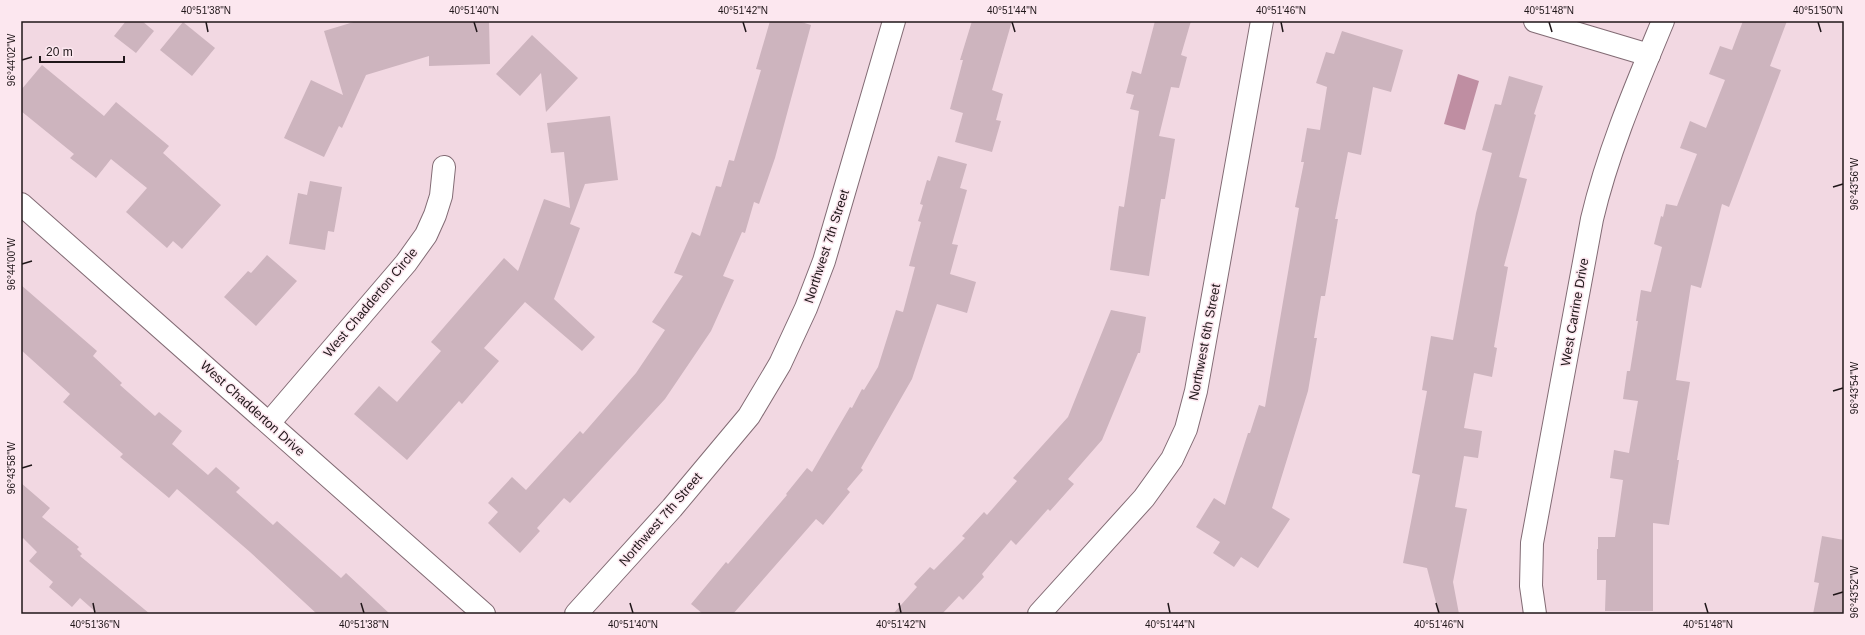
<svg xmlns="http://www.w3.org/2000/svg" width="1865" height="635" viewBox="0 0 1865 635" font-family="Helvetica,sans-serif">
<style>
.water{fill:#bf8ea2}
.building{fill:#cdb4be}
.lines{fill:none;stroke-linecap:round;stroke-linejoin:round}
.minor-casing{stroke:#826b74;stroke-width:24}
.minor{stroke:#fff;stroke-width:22}
.ticks{fill:none;stroke:#1f1619;stroke-width:1.5}
.labels{text-anchor:middle;stroke-width:3;stroke-linejoin:round;paint-order:stroke}
.street-label{font-size:13px;fill:#1f1619;stroke:#fce7ef}
.neatline{fill:none;stroke:#1f1619;stroke-width:1.5}
.ticks-label{font-size:10px;text-anchor:middle;fill:#1f1619}
</style>
<rect width="100%" height="100%" fill="#f2d8e2"/>
<path class="water" d="M1458 74 1479 81 1465 130 1444 124Z"/>
<g class="building">
<path d="M126 21H142L154 31 136 53 114 36Z"/>
<path d="M357 21H489L490 64 429 66V56L366 75 342 128 339 126 324 157 284 138 311 80 343 95 324 31Z"/>
<path d="M770 21H798L811 25 775 158 759 204 754 202 745 233 742 232 723 276 734 280 711 331 665 399 570 503 564 498 537 528 540 531 520 553 488 523 498 512 488 503 512 477 526 490 580 431 583 434 636 373 665 330 652 322 683 276 674 273 692 232 700 236 716 186 721 187 729 160 734 161 761 70 756 69Z"/>
<path d="M972 21H1012L992 90 1003 94 996 120 1001 121 992 152 955 142 963 113 950 109 963 60H960Z"/>
<path d="M1155 21H1191L1181 55 1187 57 1179 88 1171 87 1159 136 1175 139 1165 199H1161L1149 276 1110 270 1119 206 1124 207 1139 111 1130 109 1134 95 1126 93 1132 71 1141 74Z"/>
<path d="M1743 21H1787L1770 66 1781 70 1729 207 1722 204 1701 288 1691 285 1676 380 1690 382 1677 460H1679L1669 525 1653 523V611H1605L1606 580H1597V549H1598V537H1615L1623 480 1610 478 1614 450 1629 453 1638 401 1623 399 1627 371H1630L1638 321H1636L1641 290 1651 292 1662 247 1654 244 1661 216 1663 217 1666 204 1677 206 1697 154 1680 148 1690 121 1706 128 1725 80 1709 74 1720 46 1732 50Z"/>
<path d="M183 22 215 48 192 76 160 50Z"/>
<path d="M1342 31 1403 50 1391 92 1373 87 1361 155 1348 152 1335 219H1338L1325 296H1321L1314 338H1317L1308 391 1272 508 1290 519 1258 568 1241 557 1234 567 1213 553 1220 542 1196 527 1214 498 1225 505 1248 433H1250L1259 405 1265 407 1299 208 1295 207 1304 162H1301L1307 128 1320 130 1327 87 1316 83 1326 52 1334 54Z"/>
<path d="M532 35 578 78 546 112 541 73 520 96 496 74Z"/>
<path d="M42 65 104 116 116 102 169 146 163 153 221 205 182 249 173 241 167 248 126 212 147 188 111 159 96 178 70 158 74 154 21 111V90Z"/>
<path d="M1509 76 1543 86 1534 114 1536 115 1519 177 1527 179 1504 266 1508 267 1494 347 1497 348 1492 377 1474 373 1464 428 1482 431 1478 458 1464 456 1455 507 1467 509 1453 582 1459 614H1439L1427 568 1403 563 1420 475 1412 473 1427 391 1422 390 1431 336 1453 340 1476 213 1492 153 1482 150 1495 104 1501 105Z"/>
<path d="M610 116 618 180 585 184 570 224 580 228 554 299 595 337 582 351 525 302 484 348 499 361 462 404 459 401 407 460 354 414 379 386 397 402 441 351 431 342 504 258 518 271 544 199 570 208 564 152 551 153 547 123Z"/>
<path d="M938 156 967 164 960 188 967 190 952 244 958 245 950 274 976 282 967 313 937 304 912 379 861 468 863 470 847 489 850 492 823 525 816 519 733 614H703L691 604 726 562 728 564 787 495 786 494 807 468 812 472 850 407 852 408 862 389 864 390 878 367 896 310 903 312 915 267 909 266 921 222 918 221 923 205 920 204 927 180 930 181Z"/>
<path d="M310 181 342 187 334 232 328 231 325 250 289 244 298 193 307 195Z"/>
<path d="M267 255 297 281 256 326 224 297 248 271 251 273Z"/>
<path d="M21 285 97 351 93 356 122 383 120 385 155 416 159 412 182 431 172 444 208 475 216 467 240 488 236 492 273 525 277 521 341 578 346 573 390 614H317L250 552 177 489 169 498 120 457 123 454 63 402 70 394 21 350Z"/>
<path d="M1111 310 1146 317 1140 353H1138L1102 440 1068 479 1074 484 1050 511 1048 509 1016 545 1011 540 982 574 984 577 963 600 959 596 942 614H893L917 587 914 584 930 567 934 570 965 538 962 536 984 512 987 515 1017 481 1013 478 1068 417Z"/>
<path d="M21 483 50 508 42 517 79 547 77 549 82 554 80 556 150 614H98L80 598 72 607 49 587 53 582 29 561 37 552 23 538 21 540Z"/>
<path d="M1822 536 1844 540V614H1813L1819 583 1814 582Z"/>
</g>
<g class="lines">
<defs>
<g id="minor">
<path d="M1535 21 1649 55"/>
<path d="M21 204 484 614"/>
<path d="M269 423 406 263 426 235 435 215 441 196 444 167"/>
<path d="M576 614 672 508 749 416 780 364 806 308 824 261 894 21"/>
<path d="M1039 614 1144 498 1172 459 1186 429 1196 391 1262 21"/>
<path d="M1535 614 1531 586 1532 543 1592 219C1608 151 1636 86 1663 21"/>
</g>
</defs>
<use href="#minor" class="minor-casing"/>
<use href="#minor" class="minor"/>
</g>
<path class="ticks" d="M206 22 208 32M474 22 477 32M743 22 746 32M1012 22 1015 32M1281 22 1283 32M1549 22 1552 32M1818 22 1821 32M22 60 32 57M1833 187 1843 184M22 264 32 261M1833 391 1843 388M22 468 32 465M1833 595 1843 592M93 603 95 613M361 603 364 613M630 603 633 613M899 603 901 613M1168 603 1170 613M1436 603 1439 613M1705 603 1708 613"/>
<g class="labels">
<g class="street-label">
<text transform="translate(826 246) rotate(-72)" y="5">Northwest 7th Street</text>
<text transform="translate(370 302) rotate(-50)" y="5">West Chadderton Circle</text>
<text transform="translate(1574 312) rotate(-80)" y="5">West Carrine Drive</text>
<text transform="translate(1204 342) rotate(-79)" y="5">Northwest 6th Street</text>
<text transform="translate(253 408) rotate(42)" y="5">West Chadderton Drive</text>
<text transform="translate(660 519) rotate(-49)" y="5">Northwest 7th Street</text>
</g>
</g>
<rect width="1865" height="635" fill="none" stroke="#fce7ef" stroke-width="44"/>
<path d="M40 56v6h84v-6" fill="none" stroke="#1f1619" stroke-width="2"/>
<text x="46" y="56" font-size="12" fill="#1f1619" stroke="#fce7ef" stroke-width="3" paint-order="stroke">20 m</text>
<rect x="22" y="22" width="1821" height="591" class="neatline"/>
<g class="ticks-label">
<text x="206" y="14">40°51'38"N</text>
<text x="474" y="14">40°51'40"N</text>
<text x="743" y="14">40°51'42"N</text>
<text x="1012" y="14">40°51'44"N</text>
<text x="1281" y="14">40°51'46"N</text>
<text x="1549" y="14">40°51'48"N</text>
<text x="1818" y="14">40°51'50"N</text>
<text transform="translate(11 60) rotate(-90)" y="4">96°44'02"W</text>
<text transform="translate(1854 184) rotate(-90)" y="4">96°43'56"W</text>
<text transform="translate(11 264) rotate(-90)" y="4">96°44'00"W</text>
<text transform="translate(1854 388) rotate(-90)" y="4">96°43'54"W</text>
<text transform="translate(11 468) rotate(-90)" y="4">96°43'58"W</text>
<text transform="translate(1854 592) rotate(-90)" y="4">96°43'52"W</text>
<text x="95" y="628">40°51'36"N</text>
<text x="364" y="628">40°51'38"N</text>
<text x="633" y="628">40°51'40"N</text>
<text x="901" y="628">40°51'42"N</text>
<text x="1170" y="628">40°51'44"N</text>
<text x="1439" y="628">40°51'46"N</text>
<text x="1708" y="628">40°51'48"N</text>
</g>
</svg>
